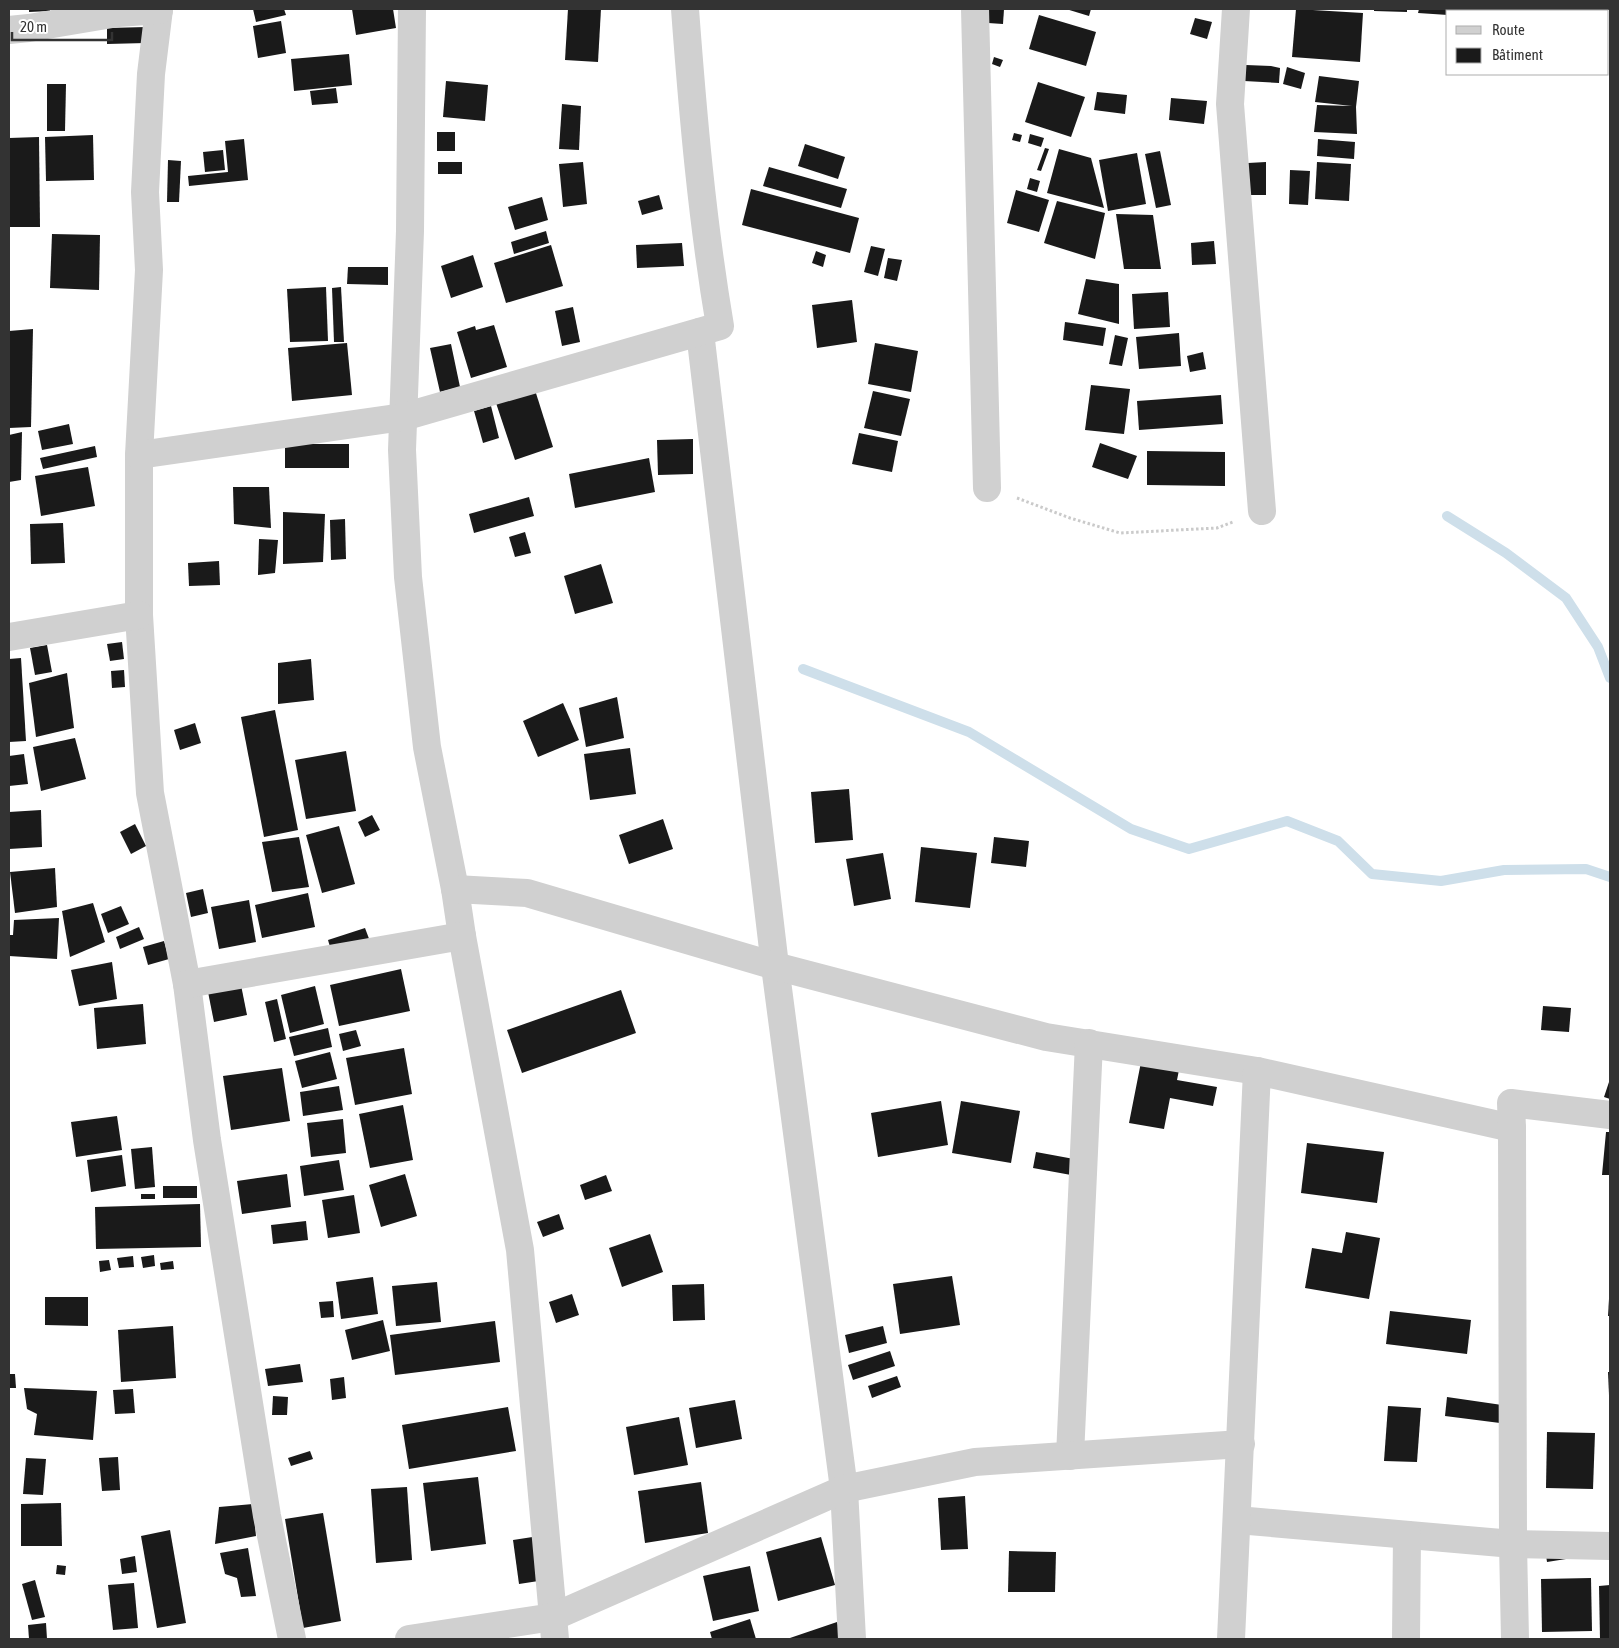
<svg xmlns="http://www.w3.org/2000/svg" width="1619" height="1648" viewBox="0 0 1619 1648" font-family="'Asap Condensed',sans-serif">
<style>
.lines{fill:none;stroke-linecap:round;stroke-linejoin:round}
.stream{stroke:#cedfea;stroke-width:10}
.building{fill:#1a1a1a}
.path{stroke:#cacaca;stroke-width:3;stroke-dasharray:2.5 2.5;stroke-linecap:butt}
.minor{stroke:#d0d0d0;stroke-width:28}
</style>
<rect width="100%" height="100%" fill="#fff"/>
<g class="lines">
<g class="stream">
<path d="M1447 516 1506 553 1566 598 1598 647 1610 678"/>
<path d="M803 669 969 732 1131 829 1189 849 1287 821 1338 841 1372 874 1441 881 1504 870 1586 869 1610 877"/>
</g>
</g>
<g class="building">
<path d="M29 9H50V11L29 12Z"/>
<path d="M253 9H284L286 15 256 22Z"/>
<path d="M352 9H393L396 28 356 35Z"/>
<path d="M568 9H601L598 62 565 60Z"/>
<path d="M989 9H1004L1003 24 988 23Z"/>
<path d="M1066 9H1091L1089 16Z"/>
<path d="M1296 9 1363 13 1360 62 1292 57Z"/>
<path d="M1374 9H1407V12L1374 11Z"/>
<path d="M1419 9H1453L1452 11H1448V15L1418 13Z"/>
<path d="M1467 9H1499V11L1467 10Z"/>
<path d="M1039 15 1096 32 1086 66 1029 49Z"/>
<path d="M1195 18 1212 22 1207 39 1190 34Z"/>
<path d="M281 21 286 53 258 58 253 26Z"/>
<path d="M147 27 146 43 107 44V28Z"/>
<path d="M349 54 352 85 294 91 291 59Z"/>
<path d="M994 57 1003 60 1000 67 992 64Z"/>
<path d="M1246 65 1271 66 1280 68 1279 83 1244 81Z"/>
<path d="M1287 67 1305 73 1301 89 1283 84Z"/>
<path d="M1319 76 1359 81 1356 107 1357 134 1314 132 1317 105 1352 106 1315 102Z"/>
<path d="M446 81 488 85 485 121 443 117Z"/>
<path d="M1038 82 1085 97 1071 137 1025 122Z"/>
<path d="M47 84H66L65 131H47Z"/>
<path d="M336 88 338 103 312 105 310 91Z"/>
<path d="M1097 92 1127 95 1125 114 1094 110Z"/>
<path d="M1171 98 1207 101 1204 124 1169 120Z"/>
<path d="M562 104 581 106 579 150 559 149Z"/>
<rect x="437" y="132" width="18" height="19"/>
<path d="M1014 133 1022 135 1020 142 1012 140Z"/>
<path d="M1030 134 1044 138 1041 147 1028 143Z"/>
<path d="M93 135 94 180 46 181 45 137Z"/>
<path d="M39 137 40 227H9V138Z"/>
<path d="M244 139 248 180 189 186 188 176 228 172 225 141Z"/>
<path d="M1318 139 1355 142 1354 159 1317 156Z"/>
<path d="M805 144 845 157 838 179 798 166Z"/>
<path d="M1045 148 1049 149 1041 171 1037 170Z"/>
<path d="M1059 149 1091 158 1104 208 1047 193Z"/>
<path d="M223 150 225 170 205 172 203 152Z"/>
<path d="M1160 151 1171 205 1156 208 1145 154Z"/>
<path d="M1137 153 1146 204 1108 211 1099 160Z"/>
<path d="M168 160 181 161 179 202H167Z"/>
<rect x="438" y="162" width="24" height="12"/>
<path d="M583 162 587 204 563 207 559 164Z"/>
<path d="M1266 162V195H1249L1248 163Z"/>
<path d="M1317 162 1351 164 1349 201 1315 199Z"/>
<path d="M769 167 847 189 841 208 763 186Z"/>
<path d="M1290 170 1310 171 1308 205 1289 204Z"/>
<path d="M1030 178 1040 181 1037 192 1027 189Z"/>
<path d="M751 189 859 218 850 253 742 225Z"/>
<path d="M1016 190 1049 200 1039 232 1007 223Z"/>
<path d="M659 195 663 209 642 215 638 201Z"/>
<path d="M542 197 548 220 515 230 508 207Z"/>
<path d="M1057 201 1105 213 1095 259 1044 243Z"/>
<path d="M1116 214 1153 215 1161 269H1124Z"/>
<path d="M546 231 549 243 514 254 511 242Z"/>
<path d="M52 234 100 235 99 290 50 288Z"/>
<path d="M1214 241 1216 264 1192 265 1191 243Z"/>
<path d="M682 243 684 266 637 268 636 245Z"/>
<path d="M551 245 563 286 506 303 494 263Z"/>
<path d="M871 246 885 249 878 276 864 272Z"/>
<path d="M816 251 826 255 823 267 812 263Z"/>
<path d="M473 255 483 287 451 298 441 266Z"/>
<path d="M888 258 902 260 897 281 884 278Z"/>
<path d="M348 267H388V285L347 284Z"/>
<path d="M1086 279 1119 284V324L1078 314Z"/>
<path d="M326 287 328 341 290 342 287 289Z"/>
<path d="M341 287 344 342H334L332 288Z"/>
<path d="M1168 292 1170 327 1134 329 1132 294Z"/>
<path d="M852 300 857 342 817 348 812 305Z"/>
<path d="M573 307 580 342 562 346 555 311Z"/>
<path d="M1065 322 1106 328 1103 346 1063 340Z"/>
<path d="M494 325 507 367 471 378 457 332 475 326 476 330Z"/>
<path d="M33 329 31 427 9 428V331Z"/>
<path d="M1179 333 1181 366 1139 369 1136 337Z"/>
<path d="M1115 335 1128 338 1122 366 1109 364Z"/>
<path d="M347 343 352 395 292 401 288 348Z"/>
<path d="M875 343 918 351 911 392 868 384Z"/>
<path d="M451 344 460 387 440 392 430 348Z"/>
<path d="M1203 352 1206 369 1190 372 1187 356Z"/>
<path d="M1091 385 1130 389 1124 434 1085 430Z"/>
<path d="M535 390 553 447 515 460 496 403Z"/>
<path d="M873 391 910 399 901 436 864 428Z"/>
<path d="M1221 395 1223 424 1139 430 1137 401Z"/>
<path d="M491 406 499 438 483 443 474 411Z"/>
<path d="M69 424 73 444 42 450 38 431Z"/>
<path d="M22 432 21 480 9 482V435Z"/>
<path d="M859 433 898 441 892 472 852 464Z"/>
<path d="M693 439V474L658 475 657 440Z"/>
<path d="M1100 443 1137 456 1128 479 1092 467Z"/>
<rect x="285" y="444" width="64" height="24"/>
<path d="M95 446 97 457 43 469 40 458Z"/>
<path d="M1147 451 1225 452V486L1147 485Z"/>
<path d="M649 458 655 492 575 508 569 474Z"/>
<path d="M88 467 95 506 41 516 35 476Z"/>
<path d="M233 487H269L271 528 234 524Z"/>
<path d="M529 497 534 516 474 533 469 514Z"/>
<path d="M283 512 325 514 323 562 283 564Z"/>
<path d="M345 519 346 559 331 560 330 520Z"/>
<path d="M63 523 65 563 31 564 30 524Z"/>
<path d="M525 532 531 553 515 557 509 537Z"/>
<path d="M259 539 278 540 275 573 258 575Z"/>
<path d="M219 561 220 585 189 586 188 563Z"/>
<path d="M601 564 613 603 575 614 564 576Z"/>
<path d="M122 642 124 659 110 661 107 644Z"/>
<path d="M47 645 52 672 35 675 30 648Z"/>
<path d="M21 658 26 741 9 742V659Z"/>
<path d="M311 659 314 700 278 704V663Z"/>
<path d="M124 670 125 687 112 688 111 671Z"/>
<path d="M67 673 74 728 36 737 29 683Z"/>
<path d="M617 697 624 738 586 747 579 708Z"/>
<path d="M563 703 579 740 538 757 523 721Z"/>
<path d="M275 710 298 830 264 837 241 717Z"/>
<path d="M195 723 201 743 180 750 174 730Z"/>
<path d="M75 738 86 779 41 791 33 747Z"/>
<path d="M630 748 636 794 590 800 584 754Z"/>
<path d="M346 751 356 811 306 819 295 760Z"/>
<path d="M24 754 28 784 9 786V756Z"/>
<path d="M849 789 853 840 815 843 811 792Z"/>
<path d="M41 810 42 847 9 849V812Z"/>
<path d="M372 815 380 830 365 837 358 822Z"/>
<path d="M663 819 673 849 629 864 619 835Z"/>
<path d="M135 824 146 846 131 854 120 832Z"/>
<path d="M339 826 355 884 322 893 306 835Z"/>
<path d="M299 837 309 887 272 892 262 842Z"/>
<path d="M994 837 1029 841 1026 867 991 863Z"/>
<path d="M921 847 977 853 970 908 915 902Z"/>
<path d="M883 853 891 899 854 906 846 859Z"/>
<path d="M55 868 57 907 15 913 10 872Z"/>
<path d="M203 889 208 913 191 917 186 893Z"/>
<path d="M308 893 315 927 262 938 255 905Z"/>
<path d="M249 900 256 942 219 949 211 907Z"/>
<path d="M93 903 105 942 70 957 62 911Z"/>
<path d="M121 906 129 924 108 933 101 914Z"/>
<path d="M59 918 57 959 9 956V935H13L14 920Z"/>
<path d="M139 927 144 939 120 949 116 937Z"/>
<path d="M365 928 371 944 333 957 328 940Z"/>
<path d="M164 941 169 959 148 965 143 947Z"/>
<path d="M112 962 117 999 79 1006 71 970Z"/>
<path d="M401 969 410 1011 339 1026 330 985Z"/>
<path d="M241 985 247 1015 214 1022 208 992Z"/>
<path d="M315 986 324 1024 290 1033 281 995Z"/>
<path d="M621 990 636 1033 522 1073 507 1030Z"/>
<path d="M277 999 286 1039 274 1042 265 1002Z"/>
<path d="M143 1004 146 1044 97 1049 94 1008Z"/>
<path d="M1543 1006 1571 1008 1569 1032 1541 1030Z"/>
<path d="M328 1028 332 1047 294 1056 289 1037Z"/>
<path d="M356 1030 361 1046 343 1051 339 1034Z"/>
<path d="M404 1048 412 1094 355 1105 346 1058Z"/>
<path d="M330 1052 337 1079 302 1088 295 1061Z"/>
<path d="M1142 1057 1180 1065 1177 1080 1217 1087 1213 1106 1170 1098 1164 1129 1129 1123Z"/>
<path d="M282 1068 290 1121 231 1130 223 1076Z"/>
<path d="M1610 1079V1099L1604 1097Z"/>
<path d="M339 1086 343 1110 303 1116 300 1092Z"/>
<path d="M941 1101 948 1145 878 1157 871 1113Z"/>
<path d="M961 1101 1020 1111 1011 1163 952 1153Z"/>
<path d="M403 1105 413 1160 370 1168 359 1114Z"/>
<path d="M117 1116 122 1150 76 1157 71 1122Z"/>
<path d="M343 1119 346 1153 311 1157 307 1123Z"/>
<path d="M1606 1132H1610V1175H1602Z"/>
<path d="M1307 1143 1384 1152 1377 1203 1301 1193Z"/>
<path d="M152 1147 155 1187 135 1189 131 1149Z"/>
<path d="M1036 1152 1074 1159 1071 1175 1033 1168Z"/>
<path d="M122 1155 126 1186 91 1192 87 1160Z"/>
<path d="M339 1160 344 1190 304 1196 300 1166Z"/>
<path d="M287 1174 291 1207 242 1214 237 1181Z"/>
<path d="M405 1174 417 1216 381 1227 369 1185Z"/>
<path d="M606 1175 612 1191 585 1200 580 1185Z"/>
<rect x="163" y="1186" width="34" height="12"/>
<rect x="141" y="1194" width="14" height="5"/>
<path d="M354 1195 360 1233 328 1238 322 1200Z"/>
<path d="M200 1204 201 1247 96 1249 95 1207Z"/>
<path d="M559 1214 564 1229 543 1237 537 1222Z"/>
<path d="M306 1221 308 1240 273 1244 271 1225Z"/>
<path d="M1346 1232 1380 1238 1369 1299 1305 1288 1312 1248 1342 1253Z"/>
<path d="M650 1234 663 1272 622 1287 609 1248Z"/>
<path d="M154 1255 155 1266 143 1268 141 1257Z"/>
<path d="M133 1256 134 1267 119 1268 117 1258Z"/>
<path d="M109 1260 111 1270 100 1272 99 1261Z"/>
<path d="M173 1261 174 1269 161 1270 160 1263Z"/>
<path d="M952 1276 960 1325 900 1334 893 1284Z"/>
<path d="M373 1277 378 1314 341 1319 336 1282Z"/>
<path d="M437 1282 441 1322 396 1326 392 1286Z"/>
<path d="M704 1284 705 1320 673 1321 672 1285Z"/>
<path d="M572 1294 579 1315 556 1323 549 1302Z"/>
<path d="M45 1297H88V1326L45 1325Z"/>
<path d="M1609 1299H1610V1316H1608Z"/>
<path d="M333 1301 334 1317 321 1318 319 1302Z"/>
<path d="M1390 1311 1471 1320 1467 1354 1386 1344Z"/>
<path d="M383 1320 390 1351 352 1360 345 1330Z"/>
<path d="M495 1321 500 1362 395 1375 390 1335Z"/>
<path d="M173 1326 176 1378 121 1382 118 1330Z"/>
<path d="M883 1326 887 1343 849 1353 845 1335Z"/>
<path d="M890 1351 895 1366 853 1380 848 1365Z"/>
<path d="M300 1364 303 1382 268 1386 265 1369Z"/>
<path d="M1608 1372H1610V1394L1609 1395Z"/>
<path d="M9 1374H15L16 1388H9Z"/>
<path d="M897 1376 901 1387 872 1398 868 1386Z"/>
<path d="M344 1377 346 1398 332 1400 330 1379Z"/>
<path d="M24 1388 97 1391 93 1440 34 1435 37 1414 27 1409Z"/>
<path d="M133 1389 135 1413 115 1414 113 1390Z"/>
<path d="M273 1396 288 1397 287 1415H272Z"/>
<path d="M1447 1397 1502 1405 1500 1423 1445 1416Z"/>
<path d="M735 1400 742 1439 696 1448 689 1408Z"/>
<path d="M1388 1406 1421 1408 1417 1462 1384 1461Z"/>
<path d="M508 1407 516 1451 409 1469 402 1425Z"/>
<path d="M679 1417 688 1465 634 1475 626 1427Z"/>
<path d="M1547 1432 1595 1433 1593 1489 1546 1488Z"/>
<path d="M310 1451 313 1459 291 1466 288 1458Z"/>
<path d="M118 1457 120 1490 102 1491 99 1458Z"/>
<path d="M26 1458 46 1459 43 1495 23 1494Z"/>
<path d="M478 1477 486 1544 431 1551 423 1483Z"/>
<path d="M701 1482 708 1533 645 1543 638 1491Z"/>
<path d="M407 1487 412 1560 376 1563 371 1489Z"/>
<path d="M965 1496 968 1549 941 1550 938 1498Z"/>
<path d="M61 1503 62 1546H21V1504Z"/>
<path d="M253 1504 256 1536 215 1544 219 1507Z"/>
<path d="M323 1513 341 1621 303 1628 285 1519Z"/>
<path d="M170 1530 186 1623 157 1628 141 1536Z"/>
<path d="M539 1536 545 1580 519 1584 513 1540Z"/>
<path d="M821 1537 835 1585 778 1601 766 1552Z"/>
<path d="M248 1548 256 1596 241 1597 237 1578 225 1574 220 1553Z"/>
<path d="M1009 1551 1056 1552 1055 1592H1008Z"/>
<path d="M1546 1555 1566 1559 1547 1562Z"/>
<path d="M135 1556 137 1572 122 1574 120 1559Z"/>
<path d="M57 1565 66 1566 65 1575 56 1574Z"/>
<path d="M750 1566 759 1611 713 1621 703 1576Z"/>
<path d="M1591 1578 1592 1631 1542 1632 1541 1579Z"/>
<path d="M35 1580 45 1617 32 1620 22 1584Z"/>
<path d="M134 1583 138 1628 113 1630 108 1585Z"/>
<path d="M1610 1585V1639H1600L1599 1586Z"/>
<path d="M750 1619 756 1639H712L710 1632Z"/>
<path d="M837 1622 843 1639H787Z"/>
<path d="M46 1623 47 1639H29L28 1625Z"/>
</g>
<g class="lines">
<path class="path" d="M1017 498 1070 518 1120 533 1217 528 1233 522"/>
<g class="minor">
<path d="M159 9 151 74 145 192 149 270 139 455V615L150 793 187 984 207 1140 267 1516 292 1639"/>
<path d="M412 9 410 231 402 450 408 577 427 747 455 889 462 936 520 1250 555 1639"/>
<path d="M975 9 987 488"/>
<path d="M1236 9 1230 104 1262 511"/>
<path d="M9 30 29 28 118 13 159 10"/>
<path d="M700 332 775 966 844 1489 852 1639"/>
<path d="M139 455 403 417 720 326C702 220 693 116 685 9"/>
<path d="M9 637 139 615"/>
<path d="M455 889 527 893 775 966 1046 1037 1257 1071 1512 1128"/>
<path d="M187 984 462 936"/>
<path d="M1070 1456 1089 1043"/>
<path d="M1237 1520 1513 1544 1610 1546"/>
<path d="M409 1639 553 1617 844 1489 975 1462 1241 1444"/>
<path d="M1231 1639 1257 1071"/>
<path d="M1406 1639 1407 1535"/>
<path d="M1515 1639 1513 1544 1512 1128 1511 1103 1610 1115"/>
</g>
</g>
<rect width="1619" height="1648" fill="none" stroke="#333333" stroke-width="20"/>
<rect x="1446" y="10" width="162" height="65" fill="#ffffff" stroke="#adadad"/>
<rect x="1456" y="26" width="25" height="8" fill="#d0d0d0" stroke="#adadad"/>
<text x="1492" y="35" font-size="15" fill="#333333">Route</text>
<rect x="1456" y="48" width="25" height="15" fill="#1a1a1a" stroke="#adadad"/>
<text x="1492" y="60" font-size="15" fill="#333333">Bâtiment</text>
<path d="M12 32v8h100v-8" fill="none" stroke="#333333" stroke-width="2.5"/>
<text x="20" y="32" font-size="15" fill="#333333" stroke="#ffffff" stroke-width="4" paint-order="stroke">20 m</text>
</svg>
